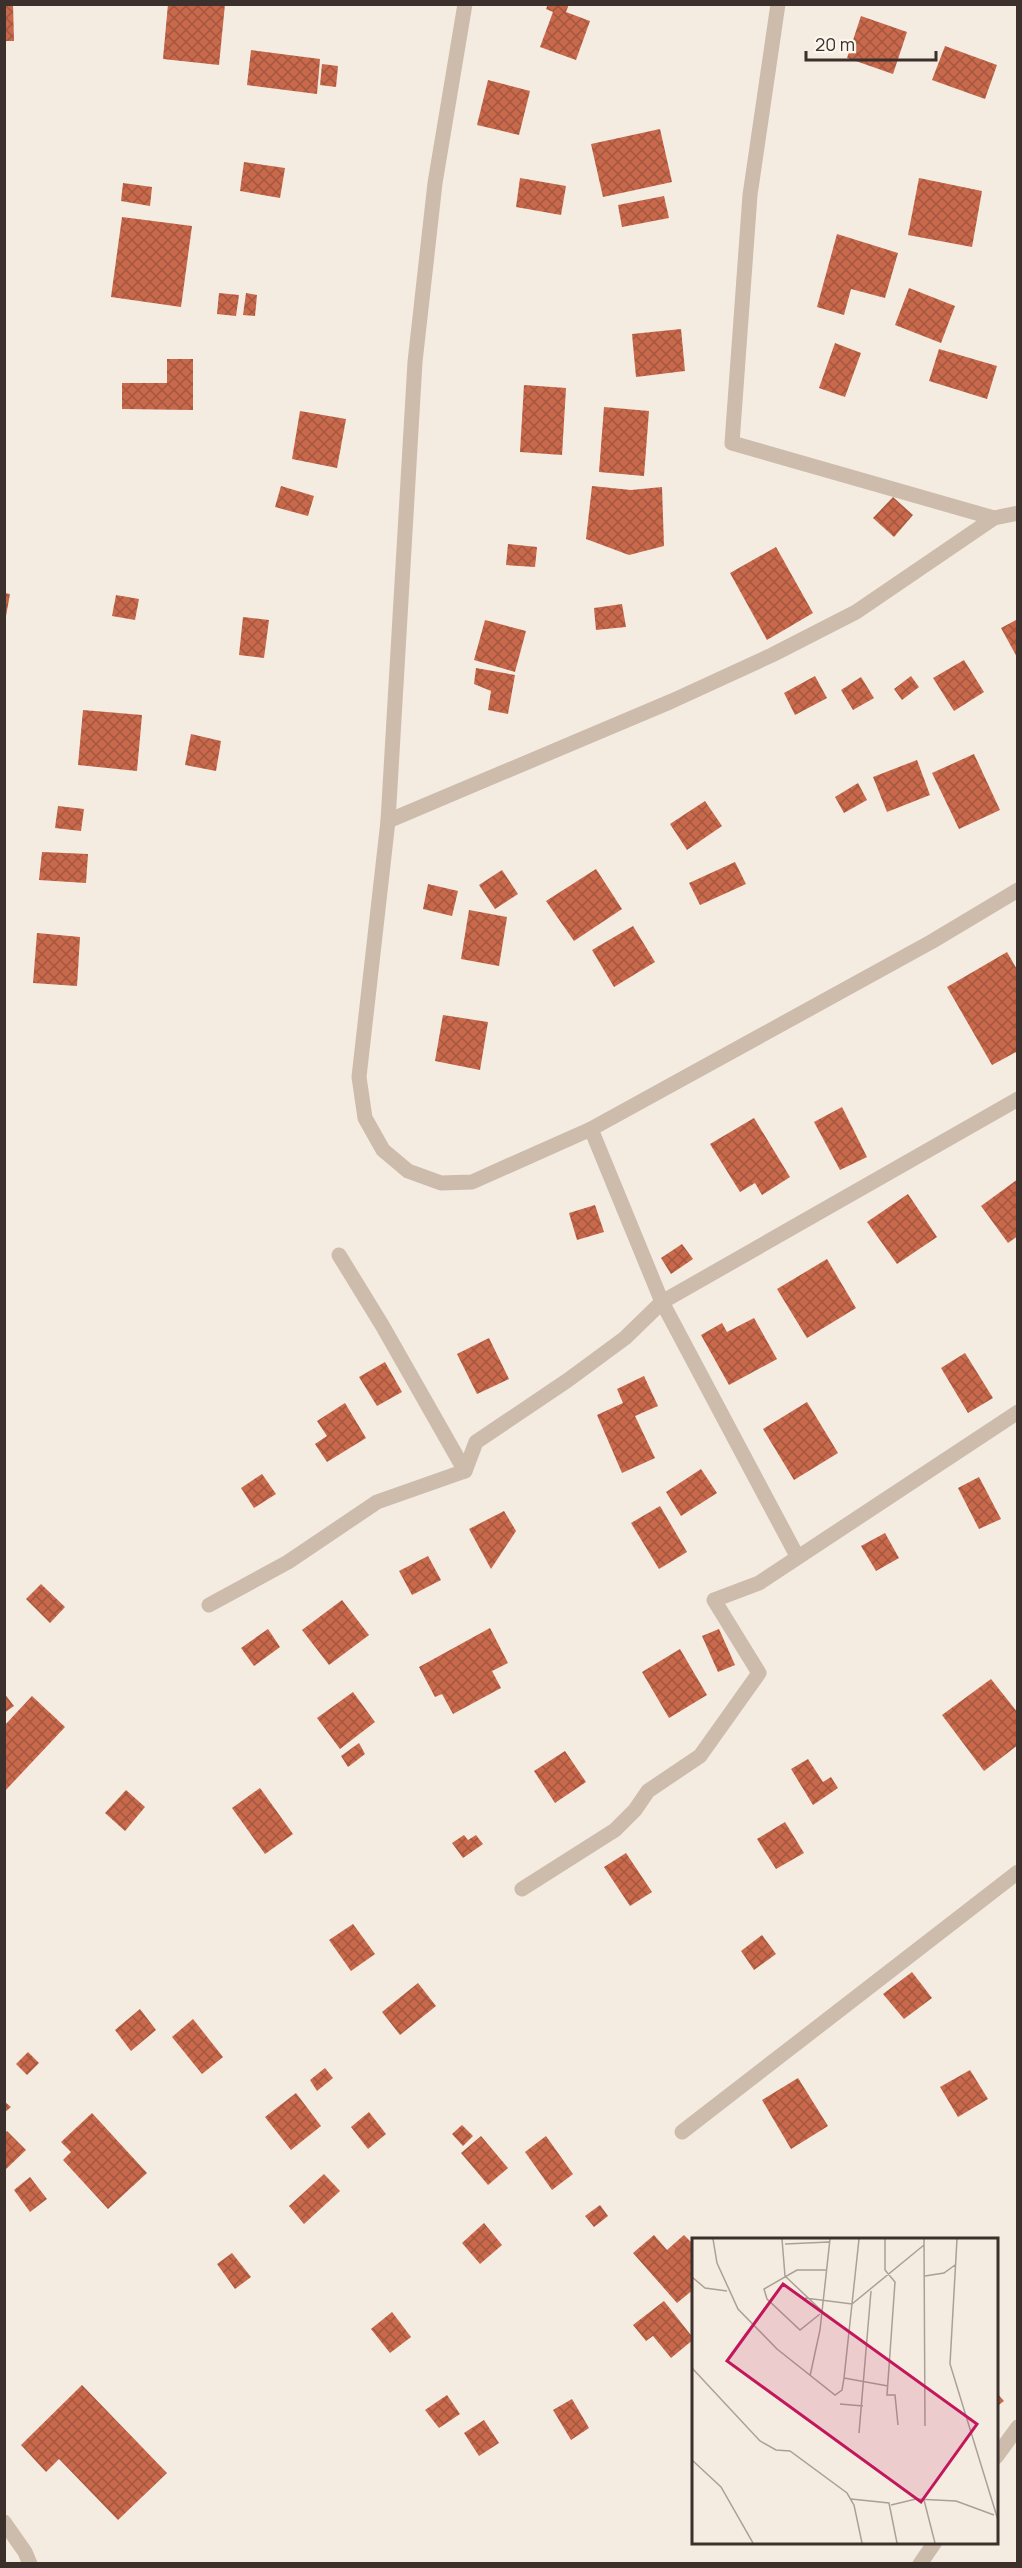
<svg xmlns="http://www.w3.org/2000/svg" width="1022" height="2568" viewBox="0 0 1022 2568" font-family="Manrope,sans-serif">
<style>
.building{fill:url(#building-cross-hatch)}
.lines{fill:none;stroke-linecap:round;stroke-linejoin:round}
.street{stroke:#cdbbac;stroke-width:15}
.inset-road{fill:none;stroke:#aaa098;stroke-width:1.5}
.view{fill:#c2185b;fill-opacity:0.15;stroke:#c2185b;stroke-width:3}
.inset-edge{fill:none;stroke:#3b302b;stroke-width:3}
</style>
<defs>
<pattern id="building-cross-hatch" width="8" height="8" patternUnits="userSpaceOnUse" patternTransform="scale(1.5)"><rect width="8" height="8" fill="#c8694b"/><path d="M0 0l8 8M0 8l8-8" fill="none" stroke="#a4573f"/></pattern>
</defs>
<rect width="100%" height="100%" fill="#f4ebe1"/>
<g class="building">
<path d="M4 4H13L14 41H4Z"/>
<path d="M168 4H225L219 65 163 59Z"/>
<path d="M548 4H569L566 12 590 21 576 60 540 47 553 12 546 9Z"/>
<path d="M861 16 907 32 893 74 847 58Z"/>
<path d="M945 46 997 65 985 99 932 80Z"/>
<path d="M251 50 320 59 317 94 247 85Z"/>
<path d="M322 64 338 66 336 87 320 85Z"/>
<path d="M488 80 530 91 519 135 477 125Z"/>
<path d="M660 129 672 182 603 197 591 144Z"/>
<path d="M244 162 285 168 280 198 240 191Z"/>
<path d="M520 178 566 186 561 215 516 207Z"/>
<path d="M919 178 982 191 972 247 908 235Z"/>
<path d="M123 183 152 187 150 206 121 201Z"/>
<path d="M664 196 669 218 622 227 618 205Z"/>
<path d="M122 217 192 226 181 307 111 297Z"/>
<path d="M837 234 898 253 885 298 851 289 844 315 817 307Z"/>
<path d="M909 288 955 306 941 343 895 325Z"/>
<path d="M219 293 239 295 236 316 217 314Z"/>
<path d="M246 293 257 295 255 316 243 315Z"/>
<path d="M681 329 685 371 636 377 632 334Z"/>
<path d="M835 343 861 353 845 397 819 388Z"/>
<path d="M939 349 997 366 987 399 929 381Z"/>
<path d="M167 359H193V410L122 409V383H167Z"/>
<path d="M524 385 566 388 562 455 520 452Z"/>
<path d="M604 407 649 411 644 476 599 472Z"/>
<path d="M300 411 346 419 337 468 292 459Z"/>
<path d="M281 486 314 496 308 516 275 507Z"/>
<path d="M592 486 631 490 662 487 664 546 629 555 586 539Z"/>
<path d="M893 497 913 515 894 537 873 518Z"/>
<path d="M508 544 537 547 535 567 506 565Z"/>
<path d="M776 547 813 613 767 640 730 573Z"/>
<path d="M4 593 10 594 6 616H4Z"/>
<path d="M116 595 139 599 135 620 112 616Z"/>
<path d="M622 604 626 627 596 630 594 608Z"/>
<path d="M243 617 269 620 264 658 239 655Z"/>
<path d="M1018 619V659L1001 628Z"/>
<path d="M485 620 526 631 515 672 474 660Z"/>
<path d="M964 660 984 692 954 711 933 678Z"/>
<path d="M476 668 515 675 508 714 488 710 491 691 474 684Z"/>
<path d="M815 676 827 698 795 715 784 693Z"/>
<path d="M911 676 919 687 902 700 894 689Z"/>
<path d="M861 677 874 698 853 710 841 690Z"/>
<path d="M83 710 142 715 137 771 78 765Z"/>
<path d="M191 734 221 741 216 771 185 765Z"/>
<path d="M974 754 1000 810 959 829 932 773Z"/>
<path d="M917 760 930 795 887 812 873 777Z"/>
<path d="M858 783 867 800 844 813 835 797Z"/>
<path d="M705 801 722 826 687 850 670 824Z"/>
<path d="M58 806 84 809 81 831 55 828Z"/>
<path d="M42 852 88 854 86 883 39 880Z"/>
<path d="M735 862 746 884 700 905 689 883Z"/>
<path d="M596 869 622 909 574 941 546 901Z"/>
<path d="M502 870 518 894 495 909 479 885Z"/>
<path d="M428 884 458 891 452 916 423 909Z"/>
<path d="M469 910 507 917 499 966 461 959Z"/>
<path d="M633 926 655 962 614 987 592 950Z"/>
<path d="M37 933 80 937 77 986 33 983Z"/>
<path d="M1007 952 1018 971V1051L992 1065 947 987Z"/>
<path d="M443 1015 488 1022 480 1070 435 1061Z"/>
<path d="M842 1107 867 1157 840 1170 814 1122Z"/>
<path d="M754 1118 790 1177 762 1195 755 1183 740 1192 710 1144Z"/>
<path d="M1018 1179V1236L1008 1243 981 1206Z"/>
<path d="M908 1194 937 1237 897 1264 867 1222Z"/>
<path d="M595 1205 604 1232 577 1240 569 1213Z"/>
<path d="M682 1244 693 1259 671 1274 661 1258Z"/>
<path d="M827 1259 856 1308 807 1338 777 1289Z"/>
<path d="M754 1318 777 1359 729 1385 701 1335 722 1323 727 1332Z"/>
<path d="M489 1338 509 1379 477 1394 457 1354Z"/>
<path d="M965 1353 993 1398 968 1413 941 1368Z"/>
<path d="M385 1362 402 1392 377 1406 359 1377Z"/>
<path d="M644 1376 658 1406 635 1416 655 1458 622 1473 597 1415 623 1403 617 1389Z"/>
<path d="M807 1402 838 1453 794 1480 763 1429Z"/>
<path d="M345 1403 366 1438 327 1462 315 1444 327 1436 317 1421Z"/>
<path d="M701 1469 717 1493 681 1516 666 1492Z"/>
<path d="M262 1474 276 1494 254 1508 241 1488Z"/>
<path d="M979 1477 1001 1519 979 1529 958 1488Z"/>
<path d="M660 1506 687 1552 659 1569 631 1523Z"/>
<path d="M504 1511 516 1531 491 1569 469 1529Z"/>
<path d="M885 1533 899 1558 876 1571 861 1546Z"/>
<path d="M428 1556 441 1580 412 1595 399 1571Z"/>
<path d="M41 1584 65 1607 50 1623 26 1599Z"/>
<path d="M342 1600 369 1635 329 1665 302 1630Z"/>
<path d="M490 1628 508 1663 492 1671 501 1688 453 1714 442 1694 435 1697 419 1667Z"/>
<path d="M268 1629 280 1647 254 1666 241 1648Z"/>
<path d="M719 1629 735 1665 718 1672 702 1636Z"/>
<path d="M680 1649 707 1695 669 1718 642 1672Z"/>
<path d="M991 1679 1018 1713V1745L984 1771 942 1715Z"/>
<path d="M353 1692 375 1722 340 1749 317 1718Z"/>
<path d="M4 1693 14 1706 4 1713Z"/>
<path d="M32 1696 65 1727 4 1792V1726Z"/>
<path d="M359 1743 365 1754 348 1767 341 1756Z"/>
<path d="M565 1751 586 1782 555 1803 534 1771Z"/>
<path d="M808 1759 823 1782 831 1777 838 1788 813 1805 791 1769Z"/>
<path d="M260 1788 293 1834 265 1854 232 1808Z"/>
<path d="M126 1790 145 1807 125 1831 105 1813Z"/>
<path d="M785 1822 804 1853 776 1869 757 1839Z"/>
<path d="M464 1835 468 1840 476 1835 483 1844 463 1858 452 1843Z"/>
<path d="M626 1853 652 1892 630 1906 604 1867Z"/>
<path d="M353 1924 375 1954 351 1971 329 1940Z"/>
<path d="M762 1935 776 1954 754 1970 741 1951Z"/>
<path d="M912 1972 932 1998 904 2019 883 1994Z"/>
<path d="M418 1983 436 2006 400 2035 382 2012Z"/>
<path d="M140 2009 156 2030 131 2051 115 2030Z"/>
<path d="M193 2019 223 2057 202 2074 172 2037Z"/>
<path d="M28 2052 39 2063 27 2075 16 2064Z"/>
<path d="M325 2068 333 2078 317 2091 310 2080Z"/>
<path d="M970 2070 988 2099 958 2117 940 2087Z"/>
<path d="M798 2078 828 2126 791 2149 762 2100Z"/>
<path d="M296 2093 321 2126 291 2150 265 2117Z"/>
<path d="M4 2101 11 2107 4 2113Z"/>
<path d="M369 2112 386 2134 368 2149 351 2127Z"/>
<path d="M92 2113 147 2173 108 2209 63 2160 71 2152 61 2142Z"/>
<path d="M462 2125 473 2136 463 2146 452 2134Z"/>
<path d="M7 2131 26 2150 4 2171V2134Z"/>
<path d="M481 2136 508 2168 488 2185 461 2153Z"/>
<path d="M546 2136 573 2174 552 2190 525 2152Z"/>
<path d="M324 2174 340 2191 304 2224 289 2206Z"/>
<path d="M30 2177 47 2199 30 2212 14 2190Z"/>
<path d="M600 2205 608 2216 594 2227 585 2216Z"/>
<path d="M484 2223 502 2245 480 2264 462 2243Z"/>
<path d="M654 2235 667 2250 684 2235 694 2245V2289L677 2303 633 2253Z"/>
<path d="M232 2253 251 2277 235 2289 217 2264Z"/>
<path d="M664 2301 694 2339 671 2358 653 2336 646 2341 633 2325Z"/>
<path d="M392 2312 411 2337 390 2353 371 2329Z"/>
<path d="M82 2385 167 2473 118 2520 59 2459 46 2472 21 2445Z"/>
<path d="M996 2392 1004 2401 996 2407Z"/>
<path d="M447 2395 460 2414 439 2428 425 2410Z"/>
<path d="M572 2399 589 2428 571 2440 553 2410Z"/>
<path d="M484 2420 499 2443 479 2456 464 2433Z"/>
</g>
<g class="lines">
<g class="street">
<path d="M465 4 435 183 415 362 388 821 359 1077 365 1118 383 1150 408 1171 441 1183 472 1182 591 1129 931 942 1018 890"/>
<path d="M778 4 750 195 732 443 994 518"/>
<path d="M388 821 672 701 772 655 856 612 994 518 1018 513"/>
<path d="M591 1129 662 1302 797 1556"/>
<path d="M339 1255 382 1325 465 1471"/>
<path d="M209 1605 288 1562 377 1502 465 1471 476 1442 568 1380 625 1338 662 1302 1018 1099"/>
<path d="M522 1889 615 1830 635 1810 648 1791 700 1756 759 1673 714 1600 759 1583 1018 1412"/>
<path d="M682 2132 1018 1872"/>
<path d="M996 2457 1018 2427"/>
<path d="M4 2522 25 2552 30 2564"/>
<path d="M920 2564 935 2542"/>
</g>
</g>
<g transform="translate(692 2238)">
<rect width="306" height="306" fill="#f4ebe1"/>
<path class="inset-road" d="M21 1 25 25 46 71 85 111 143 157 150 152 152 140 167 1M90 1 93 38 130 73M193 1V32L203 44 195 157H203L206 187M232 1 233 188M265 1 258 126 306 282M93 6 137 4M233 38 252 35 263 27M0 39 13 50 35 53M113 60 160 66 232 7M128 76 108 92 75 61 72 51 105 32H134M0 130 68 203 84 212 98 213 155 255 162 267 170 305M118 138 128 92 138 1M152 140 196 148M148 166 171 168M167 195 179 53M0 222 29 249 61 305M159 261 197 265 205 305M232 262 243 305M199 267 224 261 264 263 302 277"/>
<path class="view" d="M91 46 285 186 229 264 35 123Z"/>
<rect width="306" height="306" class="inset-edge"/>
</g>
<rect width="1022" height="2568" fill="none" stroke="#3b302b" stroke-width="12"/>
<path d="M806 51v9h130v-9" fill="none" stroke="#3b302b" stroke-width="3"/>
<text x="815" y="51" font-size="18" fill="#3b302b" stroke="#fbf5ee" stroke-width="4.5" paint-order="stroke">20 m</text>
</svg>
